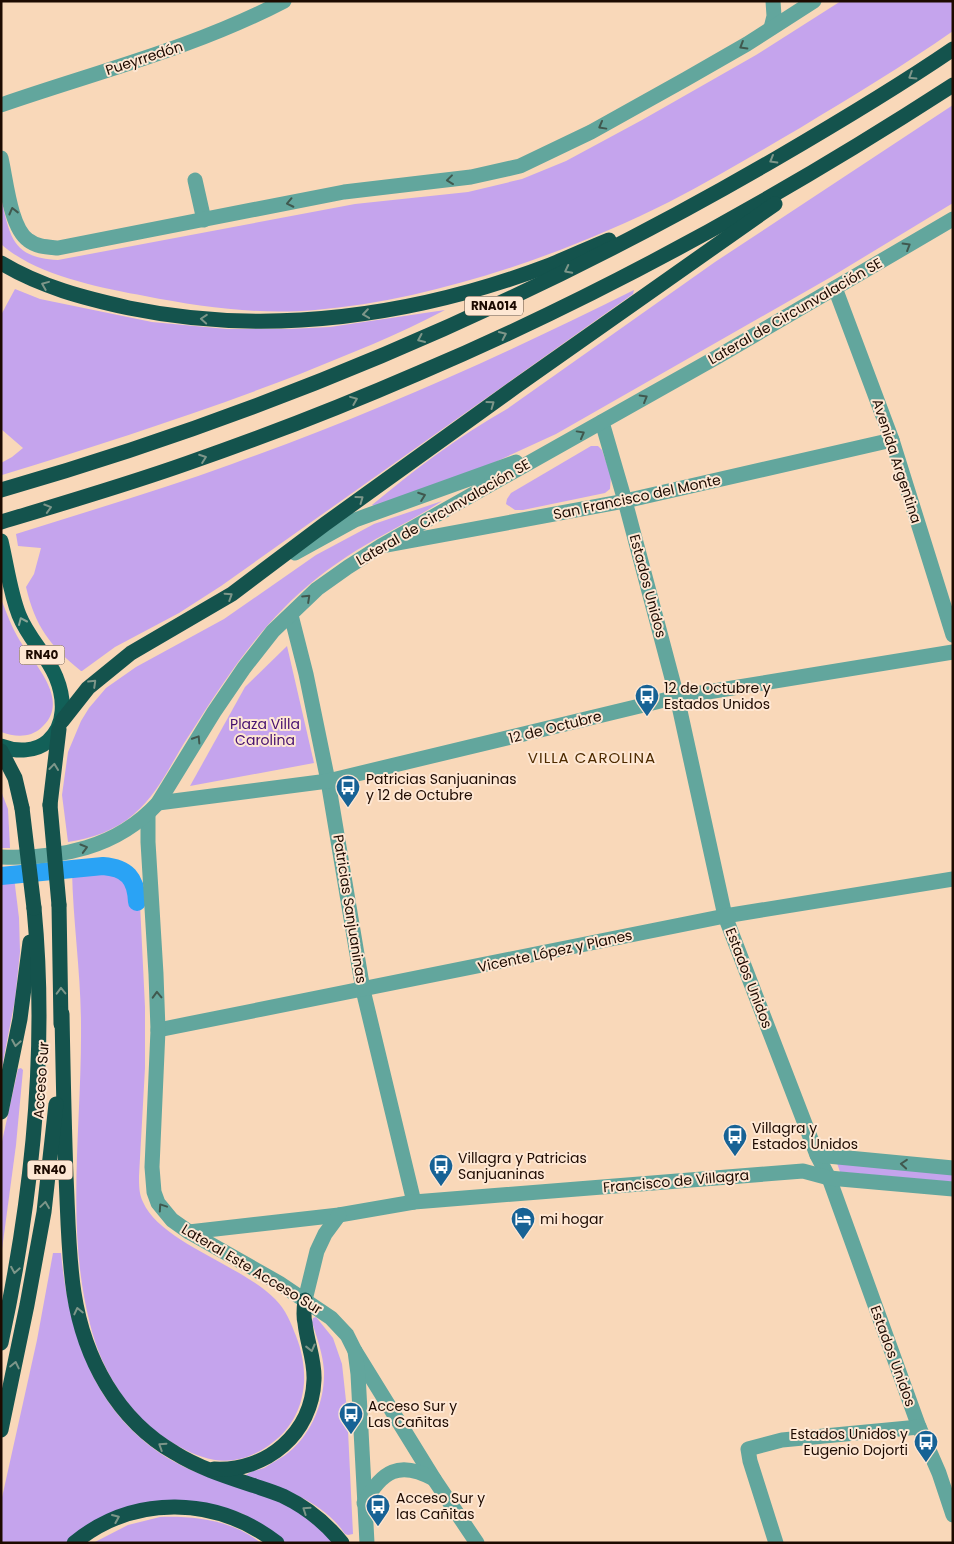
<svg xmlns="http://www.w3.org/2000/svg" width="954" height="1544" viewBox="0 0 954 1544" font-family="Poppins,sans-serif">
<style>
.green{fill:#c5a4ed}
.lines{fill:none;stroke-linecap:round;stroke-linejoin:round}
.canal{stroke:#2aa3f5;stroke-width:18}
.minor{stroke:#62a69d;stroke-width:15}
.tertiary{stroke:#62a69d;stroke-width:15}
.trunk{stroke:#126058;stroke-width:15}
.motorway{stroke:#14534d;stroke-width:15}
.motorway-bridge{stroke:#14534d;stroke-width:15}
.oneway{stroke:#40584e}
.oneway2{stroke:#7d9689}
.oneway3{stroke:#88a496}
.labels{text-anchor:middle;stroke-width:4;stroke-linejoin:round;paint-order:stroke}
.shield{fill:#fee7d3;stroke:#604c3f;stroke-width:1}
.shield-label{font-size:12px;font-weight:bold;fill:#1d0a00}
.street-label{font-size:14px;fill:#1d0a00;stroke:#fee7d3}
.poi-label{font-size:14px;fill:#1d0a00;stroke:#fee7d3;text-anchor:start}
.park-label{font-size:14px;fill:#450f6f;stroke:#fee7d3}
.neighbourhood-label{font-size:15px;letter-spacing:1px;fill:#4e2b00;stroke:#fee7d3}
</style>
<rect width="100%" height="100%" fill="#f9d8b9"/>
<g class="green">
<path d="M841 1H953V31C903 66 851 97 800 128 757 153 714 179 669 202 563 255 433 300 315 310 258 315 201 307 145 296 101 288 35 275 1 244V198C10 236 12 258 58 260L355 204 468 192 522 179 566 161 642 120 756 55Z"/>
<path d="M953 105V203L831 277 556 434 493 463 374 506 372 505C414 470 459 436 507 409L715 262Z"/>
<path d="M15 289 40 299 152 322 227 329H288L330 327 445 310C398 335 349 354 300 374 202 412 102 444 2 475L1 463 12 457 23 448 1 429V315Z"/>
<path d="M634 290 633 294 221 586 179 613 115 647 82 671H81C50 646 35 626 26 587L34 574 41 548 18 546 16 534C88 511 161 490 232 464 370 415 504 355 634 290Z"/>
<path d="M591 446H598L602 450 611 476 610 489 605 493 523 510H515L506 504 507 499 511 493Z"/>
<path d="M442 501C415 519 385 533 357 550 330 567 305 586 283 609 245 647 217 692 188 737 171 763 158 794 134 814 116 830 91 839 68 842L62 795 68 752 81 721 89 708 106 688 136 667 224 619 316 555 374 524Z"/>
<path d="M1 599C7 614 12 628 20 641 35 665 72 702 41 728 30 738 15 737 1 732Z"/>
<path d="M287 646 314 763 190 786 245 687Z"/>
<path d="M1 791 8 809 10 848H1Z"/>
<path d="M104 868C127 869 134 882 135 904H140L145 1007V1068L139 1176C139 1185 139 1194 143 1202 160 1242 243 1266 275 1299 286 1310 291 1323 296 1336 302 1351 305 1368 304 1383 302 1410 290 1431 268 1446 237 1467 210 1464 178 1446 133 1421 102 1374 90 1324 65 1227 82 1125 81 1025 81 974 73 922 72 871Z"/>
<path d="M1 877H14L19 918 20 952 15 1000 1 1072Z"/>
<path d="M21 1068 23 1070 16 1145 1 1257V1146L18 1069Z"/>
<path d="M837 1163 953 1174V1182L840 1172Z"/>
<path d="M53 1253H61C70 1348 104 1435 198 1473 233 1487 275 1494 306 1517 316 1524 325 1534 334 1543H286L269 1529 243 1514 229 1509 203 1503 78 1533 66 1543H1V1502L37 1340Z"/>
<path d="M316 1317 333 1338 342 1364 347 1410 353 1534 348 1535 345 1534C322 1500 283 1489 247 1476L246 1475C251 1471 258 1470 264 1468 271 1464 277 1460 284 1456 310 1438 325 1403 324 1371 323 1354 317 1338 312 1322L313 1318Z"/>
<path d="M160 1517C195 1516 232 1520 261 1543H93L128 1525Z"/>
</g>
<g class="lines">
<path class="canal" d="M1 876 103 866C127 868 136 878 137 902"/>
<g class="minor">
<path d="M771 28 774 16 773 1"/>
<path d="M1 105C96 72 194 48 284 1"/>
<path d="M195 180 204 220"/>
<path d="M835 288 892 440 953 635"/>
<path d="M602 422 625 501 677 697 725 916 817 1155 829 1178 919 1427 939 1473 953 1515"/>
<path d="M382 546 625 501 892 440"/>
<path d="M291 615 306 674 328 781 363 990 414 1202"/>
<path d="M158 803 328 781 677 697 953 652"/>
<path d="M158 1030 725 916 953 879"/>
<path d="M817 1155 953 1168"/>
<path d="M189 1232 339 1215 414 1202 803 1171 829 1178 953 1189"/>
<path d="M305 1300 317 1251 325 1234 339 1215"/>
<path d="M355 1351 434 1479 477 1543"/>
<path d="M776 1543 750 1461 748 1449 782 1440 919 1427"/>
</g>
<g class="tertiary">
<path d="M1 158C6 179 10 227 28 240 37 247 47 247 58 248L344 192 471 177 520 166 591 132 686 79 747 44 814 1"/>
<path d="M295 553 355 520 516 462"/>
<path d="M148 814V842L156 974 158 1030 152 1167 154 1192 158 1203 172 1220 189 1232 279 1283 331 1318 347 1335 355 1351 358 1374 367 1543"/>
<path d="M1 857C60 859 117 848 158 803L214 712 244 668 273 631 317 589 348 567 381 546 717 357 953 219"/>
<path d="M364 1503C382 1471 399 1460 434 1479"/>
</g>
<path class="trunk" d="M1 541C7 566 10 592 19 615 28 638 47 655 56 677 65 699 66 725 48 741 36 752 16 752 1 746"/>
<g class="motorway">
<path d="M1 263C41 287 84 298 129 308 270 337 416 316 550 265 570 257 589 248 609 240"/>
<path d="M1 490C273 412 533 300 777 158 837 123 896 88 953 49"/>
<path d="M1 522C64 503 126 485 188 463 266 436 343 406 419 373 605 294 783 195 953 85"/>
<path d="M62 721 88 688 131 653 232 594 325 524 518 385 775 204"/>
<path d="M1 751 15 778 22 808"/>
<path d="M50 805 59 729"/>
<path d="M59 905 61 1024"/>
<path d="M62 1014C63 1068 64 1122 66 1176 68 1215 68 1254 74 1293 84 1358 117 1420 175 1453 199 1468 228 1477 255 1486 264 1489 274 1492 283 1496 306 1507 326 1523 342 1543"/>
<path d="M1 1112 20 1019 30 942"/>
<path d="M1 1343C32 1200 48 1054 34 908"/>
<path d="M1 1430 27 1305 44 1212 56 1104"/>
<path d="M214 1469C267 1472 312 1433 314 1380 315 1360 307 1343 305 1323 303 1316 304 1308 305 1300"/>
<path d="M74 1543C134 1494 216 1496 277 1543"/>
</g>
<g class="motorway-bridge">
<path d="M50 805 59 905"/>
<path d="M22 808 34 908"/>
</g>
</g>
<defs><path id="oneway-chevron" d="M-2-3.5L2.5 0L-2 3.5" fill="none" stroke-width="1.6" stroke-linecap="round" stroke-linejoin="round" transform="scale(1.25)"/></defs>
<g class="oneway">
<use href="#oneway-chevron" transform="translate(743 46) rotate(149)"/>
<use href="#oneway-chevron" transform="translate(602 126) rotate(151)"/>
<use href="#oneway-chevron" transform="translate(450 180) rotate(173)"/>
<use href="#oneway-chevron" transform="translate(290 203) rotate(168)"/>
<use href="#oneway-chevron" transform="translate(13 211) rotate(-104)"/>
<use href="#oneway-chevron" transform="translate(907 246) rotate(-31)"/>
<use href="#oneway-chevron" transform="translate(644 398) rotate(-30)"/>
<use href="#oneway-chevron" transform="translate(581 434) rotate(-29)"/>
<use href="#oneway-chevron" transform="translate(422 496) rotate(-20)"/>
<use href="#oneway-chevron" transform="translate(307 598) rotate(-43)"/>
<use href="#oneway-chevron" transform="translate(197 739) rotate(-58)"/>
<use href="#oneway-chevron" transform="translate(84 848) rotate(-16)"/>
<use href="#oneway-chevron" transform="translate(157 995) rotate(-92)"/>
<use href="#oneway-chevron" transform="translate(904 1164) rotate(-175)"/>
<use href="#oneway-chevron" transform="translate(162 1207) rotate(-124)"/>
</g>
<g class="oneway2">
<use href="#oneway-chevron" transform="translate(912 76) rotate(148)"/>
<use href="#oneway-chevron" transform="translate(773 160) rotate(150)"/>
<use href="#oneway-chevron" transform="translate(568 270) rotate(153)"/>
<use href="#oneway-chevron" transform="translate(45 285) rotate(-158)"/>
<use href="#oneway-chevron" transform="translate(366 314) rotate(172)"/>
<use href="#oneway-chevron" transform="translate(204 319) rotate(-176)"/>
<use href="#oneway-chevron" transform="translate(503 335) rotate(-25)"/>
<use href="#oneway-chevron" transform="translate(421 339) rotate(156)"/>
<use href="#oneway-chevron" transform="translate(354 400) rotate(-22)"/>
<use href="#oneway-chevron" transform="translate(491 404) rotate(-36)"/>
<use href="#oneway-chevron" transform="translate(203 458) rotate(-20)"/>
<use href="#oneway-chevron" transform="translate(360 499) rotate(-36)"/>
<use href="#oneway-chevron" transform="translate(48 508) rotate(-17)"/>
<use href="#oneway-chevron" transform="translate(229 596) rotate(-33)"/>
<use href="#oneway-chevron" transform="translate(93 683) rotate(-44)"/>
<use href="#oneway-chevron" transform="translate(54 767) rotate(-84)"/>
<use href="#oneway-chevron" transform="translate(61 991) rotate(-91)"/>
<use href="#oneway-chevron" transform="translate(16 1043) rotate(100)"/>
<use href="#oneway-chevron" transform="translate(45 1205) rotate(-82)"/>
<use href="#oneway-chevron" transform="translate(15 1270) rotate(100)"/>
<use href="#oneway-chevron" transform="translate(78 1311) rotate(-103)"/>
<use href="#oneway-chevron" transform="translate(311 1348) rotate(76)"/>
<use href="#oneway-chevron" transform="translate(15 1365) rotate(-78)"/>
<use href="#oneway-chevron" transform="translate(162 1446) rotate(-147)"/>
<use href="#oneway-chevron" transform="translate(306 1510) rotate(-146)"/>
<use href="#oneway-chevron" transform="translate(116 1518) rotate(-23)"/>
</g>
<use class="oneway3" href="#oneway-chevron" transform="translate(22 621) rotate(-114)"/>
<defs>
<symbol id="bus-pin" viewBox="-11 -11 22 30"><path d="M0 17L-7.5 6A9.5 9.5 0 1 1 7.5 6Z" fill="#176295" stroke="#fee7d3"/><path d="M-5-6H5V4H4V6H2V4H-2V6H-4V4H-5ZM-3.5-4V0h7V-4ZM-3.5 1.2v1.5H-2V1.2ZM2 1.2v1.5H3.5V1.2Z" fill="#fff"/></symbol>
<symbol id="hotel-pin" viewBox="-11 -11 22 30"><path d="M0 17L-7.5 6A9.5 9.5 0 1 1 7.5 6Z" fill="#176295" stroke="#fee7d3"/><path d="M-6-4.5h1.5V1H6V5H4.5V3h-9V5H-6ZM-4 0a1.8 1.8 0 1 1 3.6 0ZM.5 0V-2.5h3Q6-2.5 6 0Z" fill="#fff"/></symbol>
</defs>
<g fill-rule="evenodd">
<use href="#bus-pin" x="633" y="682" width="28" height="38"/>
<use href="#bus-pin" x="334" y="773" width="28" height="38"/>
<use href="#bus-pin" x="721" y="1122" width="28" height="38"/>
<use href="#bus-pin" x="427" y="1152" width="28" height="38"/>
<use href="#hotel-pin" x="509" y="1205" width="28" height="38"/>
<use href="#bus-pin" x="337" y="1400" width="28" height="38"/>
<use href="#bus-pin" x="912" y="1428" width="28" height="38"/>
<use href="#bus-pin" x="364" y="1492" width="28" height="38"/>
</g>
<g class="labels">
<g class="shield">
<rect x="465" y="296.5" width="58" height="19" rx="4"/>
<rect x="19.5" y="645.5" width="45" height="19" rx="4"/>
<rect x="27.5" y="1160.5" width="45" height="19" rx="4"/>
</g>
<g class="shield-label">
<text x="494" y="310">RNA014</text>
<text x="42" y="659">RN40</text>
<text x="50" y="1174">RN40</text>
</g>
<g class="street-label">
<text transform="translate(144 58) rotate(-18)" y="5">Pueyrredón</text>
<text transform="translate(795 311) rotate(-30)" y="5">Lateral de Circunvalación SE</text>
<text transform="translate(897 461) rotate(72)" y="5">Avenida Argentina</text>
<text transform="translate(637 497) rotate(-12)" y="5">San Francisco del Monte</text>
<text transform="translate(443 512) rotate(-30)" y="5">Lateral de Circunvalación SE</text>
<text transform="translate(648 586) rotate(75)" y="5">Estados Unidos</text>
<text transform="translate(555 727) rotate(-14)" y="5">12 de Octubre</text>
<text transform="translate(350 909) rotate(81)" y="5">Patricias Sanjuaninas</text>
<text transform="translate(555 951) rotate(-12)" y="5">Vicente López y Planes</text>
<text transform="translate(749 978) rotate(69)" y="5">Estados Unidos</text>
<text transform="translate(41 1080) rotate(-86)" y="5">Acceso Sur</text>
<text transform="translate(676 1181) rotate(-5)" y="5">Francisco de Villagra</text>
<text transform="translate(252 1269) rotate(31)" y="5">Lateral Este Acceso Sur</text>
<text transform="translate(893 1356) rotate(70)" y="5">Estados Unidos</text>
</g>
<g class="poi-label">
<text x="664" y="693">12 de Octubre y<tspan x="664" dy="16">Estados Unidos</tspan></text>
<text x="366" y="784">Patricias Sanjuaninas<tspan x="366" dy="16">y 12 de Octubre</tspan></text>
<text x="752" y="1133">Villagra y<tspan x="752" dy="16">Estados Unidos</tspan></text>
<text x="458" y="1163">Villagra y Patricias<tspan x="458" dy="16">Sanjuaninas</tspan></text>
<text x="540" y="1224">mi hogar</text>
<text x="368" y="1411">Acceso Sur y<tspan x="368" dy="16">Las Cañitas</tspan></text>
<text x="908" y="1439" text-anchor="end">Estados Unidos y<tspan x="908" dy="16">Eugenio Dojorti</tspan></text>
<text x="396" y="1503">Acceso Sur y<tspan x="396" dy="16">las Cañitas</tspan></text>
</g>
<g class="park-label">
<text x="265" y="729">Plaza Villa<tspan x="265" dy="16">Carolina</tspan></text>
</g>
<g class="neighbourhood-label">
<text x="592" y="763">VILLA CAROLINA</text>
</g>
</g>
<rect width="954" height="1544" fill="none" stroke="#1d0a00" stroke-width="5"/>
</svg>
